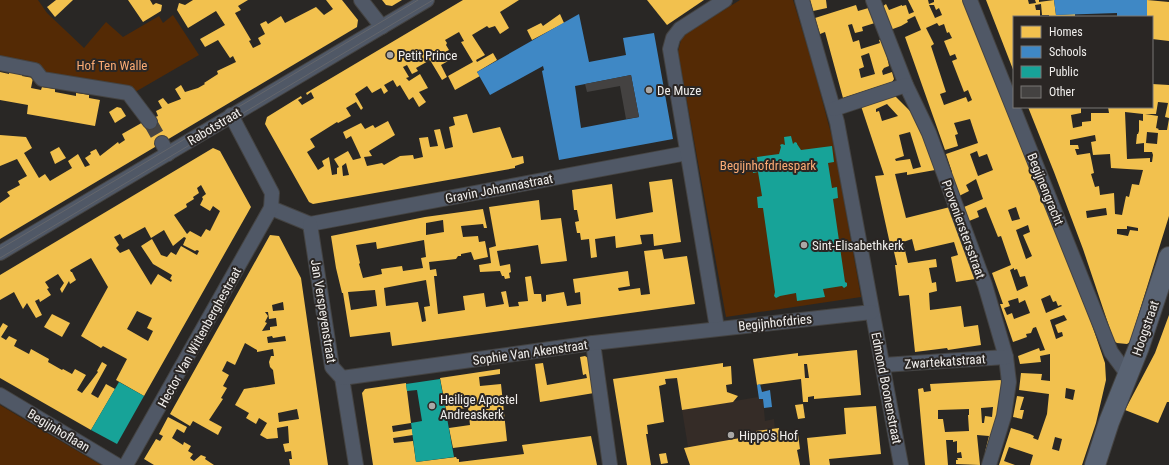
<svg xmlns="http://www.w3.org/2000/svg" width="1169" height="465" viewBox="0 0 1169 465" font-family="'Roboto Condensed',sans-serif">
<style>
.built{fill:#352c27}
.green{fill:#542a05}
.homes{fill:#f2c14e;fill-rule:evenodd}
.schools{fill:#3f88c5;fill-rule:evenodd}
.public{fill:#17a398}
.building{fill:#444241}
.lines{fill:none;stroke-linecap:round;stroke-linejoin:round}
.street-tunnel{stroke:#474543;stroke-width:14;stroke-dasharray:14 7;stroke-linecap:butt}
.street-casing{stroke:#444342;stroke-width:16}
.secondary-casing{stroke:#444342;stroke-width:22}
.street{stroke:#505866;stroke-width:14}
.secondary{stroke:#596373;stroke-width:20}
.tram{stroke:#64666b;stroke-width:1}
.poi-dot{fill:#aaa8a6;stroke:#2a2624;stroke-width:1.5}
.labels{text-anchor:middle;stroke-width:4;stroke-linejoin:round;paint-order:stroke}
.poi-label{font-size:13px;fill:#f0eeec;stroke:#2a2624;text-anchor:start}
.park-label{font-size:13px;fill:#fbab74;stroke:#2a2624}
.street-label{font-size:13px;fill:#f0eeec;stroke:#2a2624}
</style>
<rect width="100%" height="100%" fill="#292725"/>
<path class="built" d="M758 397 759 399H763L765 421 774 419 777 453 774 465H690L684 448 688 447 682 410Z"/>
<g class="green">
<path d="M0 0H38L47 13 84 48 106 22 123 37 159 16 163 23 173 15 199 55 123 99 35 70 0 66Z"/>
<path d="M740 0H793L813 65 834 145 861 297 726 317 678 52 682 36Z"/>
<path d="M0 405 101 465H0Z"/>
</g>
<g class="homes">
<path d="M56 0H73L55 17 47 7Z"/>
<path d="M128 0H150L153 5 156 3 162 5 161 11 143 22Z"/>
<path d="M193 0H248L238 6 241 10 235 13 251 40 249 41 253 48 261 44 258 38 265 34 260 24 266 21 268 24 281 16 285 23 316 7 324 15 333 9 326 0H342L358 20 357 27 0 239V203L10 196 7 192 20 185 18 181 27 176 17 159 0 166V135L26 137 32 148 24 153 39 178 45 174 50 181 72 168 68 161 78 154 85 167 90 165 85 158 91 154 90 152 96 149 100 156 118 142 119 144 125 140 122 134 145 121 158 116 156 111 162 108 158 101 163 98 168 104 181 99 175 89 181 85 185 92 198 88 205 84 204 83 218 74 217 71 236 62 233 56 230 58 218 40 205 47 200 39 225 25 216 11 188 28 177 10 179 3 185 5Z"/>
<path d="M382 0H402L392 6 386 5Z"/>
<path d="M463 0H519L500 12 509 28 500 34 495 26 489 28 487 26 472 35 485 55 476 60 477 62 493 53 497 60 477 72 480 76 455 90 448 76 473 62 461 42 464 41 459 32 445 40 447 43 446 45 449 50 445 52 450 60 441 65 447 77 442 80 430 60 416 68 418 71 412 74 407 65 403 67 409 77 406 78 409 81 420 74 428 88 419 92 426 102 419 107 413 97 409 100 400 85 397 87 393 80 384 85 388 91 384 94 381 88 372 93 367 86 355 94 363 108 361 110 356 102 346 108 351 116 338 123 337 122 310 139 315 147 307 152 318 170 324 166 322 161 329 157 332 175 337 174V168L339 167 334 159 348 151 353 160 361 158 359 153 351 136 346 139 343 132 361 123 365 129 373 125 375 128 388 121 395 135 369 151 372 156 364 157 367 166 382 163 384 165 400 156 413 155 414 159 423 157 419 138 428 137 430 147 438 146 434 130 440 129 445 149 453 147 449 127 455 125 453 117 467 114 473 133 500 127 512 158 523 156 524 163 515 166V168L313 204 309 202 265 124 267 117 301 96 302 98 298 100 302 105 314 98 311 92 307 95 306 93ZM346 163 349 175 343 176 342 166Z"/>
<path d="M647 0H704L667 25Z"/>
<path d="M810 0H826L827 8 813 11Z"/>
<path d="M908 0H928L929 4 934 2V0H964L1091 322 1105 363 1106 380 1096 423 1082 465H1030L1033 455 1009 447 1004 461 1015 465H999L1011 428 1030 434 1034 436 1033 438 1038 440 1047 414 1049 394 1019 390 1021 373 1042 374 1041 380 1050 381V354L1040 356 1041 362 1020 364 1018 356 1039 348 1040 351 1045 350 1036 327 1033 328 1031 333 1026 334 1027 337 1013 342 1000 304H1003L992 273 1011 265 1001 236 998 237 986 207 977 211 979 217 969 221 964 207 983 199 976 179 966 185 969 191 957 197 948 174 952 172 946 154 978 143 970 119 954 123 958 134 955 135 958 146 945 150 905 37 921 30 915 16 907 20 908 22 901 26 890 30 882 7 886 4 889 10 902 5V6L906 5 909 14 914 12ZM929 5H934L936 10 939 8 942 15 935 18ZM937 23 939 26 944 24 947 33 949 32 952 38 944 41 950 56 955 54 957 59 952 61 964 92 968 90 972 100 968 102 966 97 944 105 940 94 946 92 931 46 934 44 926 28ZM977 151 979 157 987 154 993 170 978 176 970 154ZM1016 207 1020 219 1012 221 1008 210ZM1028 225 1030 232 1023 235 1032 256 1026 259 1016 230ZM1014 268V270L1017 269 1020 277 1025 276 1028 286 1017 291 1010 270ZM1050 295 1053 302 1056 301 1058 306 1061 305 1062 306 1046 313 1041 299ZM1018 298 1019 303 1025 300 1030 313 1014 319 1012 313 1007 315 1004 308 1010 306 1008 301ZM1064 315 1067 320 1055 325 1058 333 1062 332 1063 336 1056 339 1050 320ZM1066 388 1075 390 1073 400 1065 398ZM1055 437 1062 439 1059 451 1052 449Z"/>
<path d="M986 0H1028L1029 4 1036 3 1035 0H1039V2L1054 0 1056 15 1075 14V17H1049V15H1042L1041 4 1035 5 1036 10H1040V16L1014 17V72Z"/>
<path d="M1147 0 1169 2V41L1152 39V17H1147Z"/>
<path d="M856 5 858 11 872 7 878 22 862 27 863 31 855 33 852 24 848 25 853 42 859 40 861 49 880 43 879 40 883 39 889 66 884 68 882 71 883 75 892 72 894 79 892 82 843 98 825 32 820 34 815 18ZM869 53 875 74 861 78 859 69 864 67 861 56Z"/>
<path d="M560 14 564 23 532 40 527 30 541 23 543 26Z"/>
<path d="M9 71 23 73 22 76 33 78 31 88 41 90 42 87 49 88 55 89V92L76 96V93L83 94 89 95V98L100 100 95 126 27 114 28 105 0 100V72L9 74Z"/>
<path d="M1152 84 1169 85V118L1165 117 1168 103 1158 102 1156 114H1145L1158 116 1156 128 1159 129 1158 130H1167L1169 119V216L1130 342 1127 344 1117 343 1114 341 1083 249 1054 172 1028 107H1081V113L1071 115 1073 128 1082 126V122L1091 121V113H1109L1108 107H1152ZM1125 112 1143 114V121L1139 120V131L1138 134H1137L1136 144 1144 143V152H1152L1153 155 1152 162H1150V158L1127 159ZM1147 132 1158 133 1157 144 1146 143ZM1095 135 1096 141 1091 142 1093 155 1110 154 1111 168 1143 170 1139 185 1132 184 1129 197 1126 196 1122 215 1115 214 1114 193 1100 195 1099 186 1095 187 1091 174 1094 173 1090 153 1077 155 1075 149H1079L1078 145H1070V140ZM1106 208 1107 215 1087 218 1086 211ZM1127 226 1138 228V231L1130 230 1128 236 1117 234V229H1127Z"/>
<path d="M894 95 916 117 935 170 907 175V172L895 174 906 218 950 207 975 279 956 282 951 257 958 255 954 242 915 251 912 239 903 242 908 263 936 259 937 267 929 268 932 283 936 282 937 291 929 293 930 310 961 306 964 327 978 325 981 345 948 350 947 348 915 352 909 295 899 296 895 265H897L892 243 890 244 875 176 884 175 860 103ZM887 104 898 116 882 121 879 111 876 112V109ZM910 132 921 167 913 169 910 159 896 161 895 159 904 156 899 135Z"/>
<path d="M117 107 121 108 126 116 115 123 109 112Z"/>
<path d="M59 147 66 158 55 164 50 152Z"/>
<path d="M213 148 220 151 251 207 144 396 116 380 127 359 103 346 101 348 81 336 108 287 91 258 70 270 71 272H72L76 280 70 284 69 281 62 293 60 289 64 283 58 274 45 282 49 288 47 289 51 295 40 302 39 299 35 301 42 315 36 318 27 303 23 309 14 292 0 300V275ZM201 185 206 194 202 197 203 199 200 205 210 211 213 206 220 211 210 231 206 229 201 237 190 231 187 234 174 215 187 207 186 204 194 199 193 197 199 193 197 188ZM145 227 151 238 164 230 173 246 184 237 186 238 183 245 195 251 197 250 199 251 197 255 181 246 176 255 171 252 167 257 161 255 152 239 141 246 153 264 172 275 170 279 172 280 171 282 158 274 151 285 129 249 120 253 116 248 119 245 114 237 120 234 123 239ZM137 311 152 318 147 328 153 331 148 341 127 329Z"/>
<path d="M672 179 681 242 654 246 653 234 640 235 642 244 616 248 615 236 595 239 597 257 591 258 589 239 581 240 580 233H577L575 222 579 221 577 210H574L572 190 612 184 616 219 653 212 649 182Z"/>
<path d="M539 200 541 220 561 218 567 261 541 264 538 245 497 251 500 266 510 264 511 272 509 273 510 278 505 279 504 276H502L500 271 480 272 479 265 491 263 489 248 496 246 489 207Z"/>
<path d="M483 209 487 228H484L483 224 461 226 463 237 478 236 479 242 485 241 488 257 474 260 471 252 461 254V256H458L456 259 429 262 430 270 436 269 437 276H434L438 314 465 310 463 296 484 293 486 307 504 304 501 292 506 291 509 307 519 306 518 302 528 301 525 277 531 276 534 294H541L542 302 546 301V295L564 292 567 306 581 304 580 292 575 293 573 279 628 271 630 286 618 288 619 291 640 288 641 295 650 294 644 251 662 249 664 259 687 256 695 304 392 346 390 332 350 337 343 293H342L336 268 331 236 425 217ZM443 220 444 232 426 235V223ZM424 240 426 257 421 258 423 268 403 271 402 266 381 269 382 274 363 278 359 264 360 263 356 245 376 242 377 249ZM426 280 430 306 424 307 426 321 422 322 418 302 386 306 384 288ZM375 290 377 306 351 310 348 292Z"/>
<path d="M270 235 279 236 301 278 328 465H290L289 459H292L291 451 285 452 283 444 289 443 288 426 277 428 278 438 267 439 260 435 267 423 259 418 256 424 246 418 249 413 235 405 244 389 275 384 273 370 270 367 269 362 271 356H274L273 349 257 352V350L245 343 235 365 227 361 222 371 229 375 223 386 227 388 221 398 223 399 209 420 222 427 218 435 193 421 190 426 170 414ZM283 302 284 310 273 311 272 305ZM265 312H268L269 319 276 318 277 326 270 327V330L262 331 267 323 265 322 268 316ZM272 336 273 338 285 336 286 341 268 343 267 337ZM297 409 299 419 279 422 278 413Z"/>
<path d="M52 314 70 323 62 337 44 327Z"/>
<path d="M1169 315V402H1167L1158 423 1125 410 1155 353Z"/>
<path d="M3 323 8 326 1 337 6 340 9 336 17 340 14 346 29 354 31 349 49 359 48 362 62 370 63 369 72 374 75 369 86 375 77 390 82 393 98 372 97 371 102 362 107 365 91 394 98 398 106 384 115 389 91 430 0 378V328Z"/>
<path d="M857 350 861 395 814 399V396L808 397V402H803L801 379 757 385 753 359 798 353V356ZM804 364H807L809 378H805Z"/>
<path d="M585 356 588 358 594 393 540 402 535 364 543 363 547 385 587 378 586 374 583 375 580 357Z"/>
<path d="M723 363V367L731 366 732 384 726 385 727 392 738 396 733 402 682 410 677 378 665 379 666 384 659 386 664 422 647 425 648 434H646L651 465H627L613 379Z"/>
<path d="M500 369V374L479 377 480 386 501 384 507 441 453 448 449 428 470 425 468 408 457 409 459 419 448 420 440 378Z"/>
<path d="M1001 380V406L992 451 985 452 989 436 977 435 980 465 956 464V460H958L957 458H962L961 452 957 453V441L953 442V440H946L948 465H925L918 389 923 388 924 392 931 391 930 384ZM993 407 992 417 985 416 984 423H982L981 408ZM969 409V415H968L969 431 945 432 943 419H938V410Z"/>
<path d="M406 383 411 423 392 426 393 432 412 429 413 435 393 438 394 443 413 441 416 462 456 457 457 459H459V462L524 454 522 445 591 436 597 465H373L362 393 365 389Z"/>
<path d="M1017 396 1024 397 1020 410H1024L1022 419 1013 417Z"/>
<path d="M803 404 805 418 798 419 795 405Z"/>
<path d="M876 406 881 454 829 459 830 465H810L807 438 846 434 844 408Z"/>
<path d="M168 417 187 427 184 433 177 429 172 438 183 445 184 442 191 446 188 451 193 454 190 458 194 461 201 455 206 457 205 459 214 465H154L144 459 156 439 160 441 163 436 159 434Z"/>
<path d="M779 428 780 436 798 434 800 449 797 450 800 465H690L684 448 757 435 756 431Z"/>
<path d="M666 453 668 463 661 464 659 454Z"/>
</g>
<g class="schools">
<path d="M1054 0H1147V17H1117V13L1056 15Z"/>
<path d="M579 14 589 62 626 55 623 38 654 33 673 139 559 160 542 71 544 70 543 66 490 95 477 72ZM631 75 639 117 581 128 575 86Z"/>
<path d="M760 384 762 392 770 390 772 407 764 408 763 399H759L757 385Z"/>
</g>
<g class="public">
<path d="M791 136 793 144 795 142 797 143V144L801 150 832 146 834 162 828 163 832 188 837 187 838 198 833 199 845 282 847 283V286L844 288 842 286 823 289 825 297 797 301 796 293 780 296 776 298 774 296 775 292 763 208H758L757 197 762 196 758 172 753 173 752 165H758L757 157 779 154 781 147 780 145 782 144 785 145 784 137Z"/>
<path d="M440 379 454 457 416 462 411 423 422 421 417 390 407 391 406 384Z"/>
<path d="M119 382 144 396 117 444 91 430Z"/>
</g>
<path class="building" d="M631 75 639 117 626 119 620 86 587 92 585 84Z"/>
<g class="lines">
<path class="street-tunnel" d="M150 122 162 143"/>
<defs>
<g id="street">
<path d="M361 0 382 27"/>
<path d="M802 0 837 122 901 465"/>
<path d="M873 0 906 85 929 133 985 285 1006 357 1009 382 1004 416 989 465"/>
<path d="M970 0 1111 352 1128 375"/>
<path d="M0 63 35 70 42 79 128 93 150 122"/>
<path d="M834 109 906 85"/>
<path d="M162 143 168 154"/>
<path d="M271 208 310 224"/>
<path d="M310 224 687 153"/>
<path d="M310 224 332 367 342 378 356 465"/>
<path d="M0 253 427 0"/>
<path d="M717 328 670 49 673 38 680 29 725 0"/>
<path d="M593 343 610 465"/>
<path d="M883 365 1006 357"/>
<path d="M342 378 593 343 872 312"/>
<path d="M0 395 117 465"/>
<path d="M126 465 271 208 272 193 231 115"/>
</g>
<path id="secondary" d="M1095 465 1109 422 1139 347 1169 257"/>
</defs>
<use href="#street" class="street-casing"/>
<use href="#secondary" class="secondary-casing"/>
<use href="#street" class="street"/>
<use href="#secondary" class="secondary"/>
<g class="tram">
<path d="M0 249 418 0"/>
<path d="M0 258 433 0"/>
</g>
</g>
<g class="poi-dot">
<circle cx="390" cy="55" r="4"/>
<circle cx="649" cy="90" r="4"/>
<circle cx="804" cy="245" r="4"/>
<circle cx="432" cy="406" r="4"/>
<circle cx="731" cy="435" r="4"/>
</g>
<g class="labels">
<g class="poi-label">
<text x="398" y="60">Petit Prince</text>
<text x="657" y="95">De Muze</text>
<text x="812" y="250">Sint-Elisabethkerk</text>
<text x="440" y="404">Heilige Apostel<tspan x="440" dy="15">Andreaskerk</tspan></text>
<text x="739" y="440">Hippo's Hof</text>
</g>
<g class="park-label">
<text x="112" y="70">Hof Ten Walle</text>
<text x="768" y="170">Begijnhofdriespark</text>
</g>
<g class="street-label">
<text transform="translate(214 126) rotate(-31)" y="5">Rabotstraat</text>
<text transform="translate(499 188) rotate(-11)" y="5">Gravin Johannastraat</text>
<text transform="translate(1046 189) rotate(68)" y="5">Begijnengracht</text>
<text transform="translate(964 229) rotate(70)" y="5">Provenierstersstraat</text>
<text transform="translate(324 311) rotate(81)" y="5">Jan Verspeyenstraat</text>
<text transform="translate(775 322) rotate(-6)" y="5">Begijnhofdries</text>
<text transform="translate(1145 328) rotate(-71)" y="5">Hoogstraat</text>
<text transform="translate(199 337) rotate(-61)" y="5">Hector Van Wittenberghestraat</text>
<text transform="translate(530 352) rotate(-8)" y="5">Sophie Van Akenstraat</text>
<text transform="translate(945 361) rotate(-4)" y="5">Zwartekatstraat</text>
<text transform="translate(887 388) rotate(79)" y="5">Edmond Boonenstraat</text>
<text transform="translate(59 430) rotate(31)" y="5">Begijnhoflaan</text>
</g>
</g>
<rect x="1013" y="16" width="140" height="92" fill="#2a2624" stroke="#797674"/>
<rect x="1021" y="26" width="20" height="12" fill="#f2c14e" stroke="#797674"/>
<text x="1049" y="36" font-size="12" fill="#f0eeec">Homes</text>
<rect x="1021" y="46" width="20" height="12" fill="#3f88c5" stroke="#797674"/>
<text x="1049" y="56" font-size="12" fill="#f0eeec">Schools</text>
<rect x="1021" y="66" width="20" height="12" fill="#17a398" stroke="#797674"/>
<text x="1049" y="76" font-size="12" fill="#f0eeec">Public</text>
<rect x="1021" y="86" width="20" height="12" fill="#444241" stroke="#797674"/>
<text x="1049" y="96" font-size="12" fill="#f0eeec">Other</text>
</svg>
